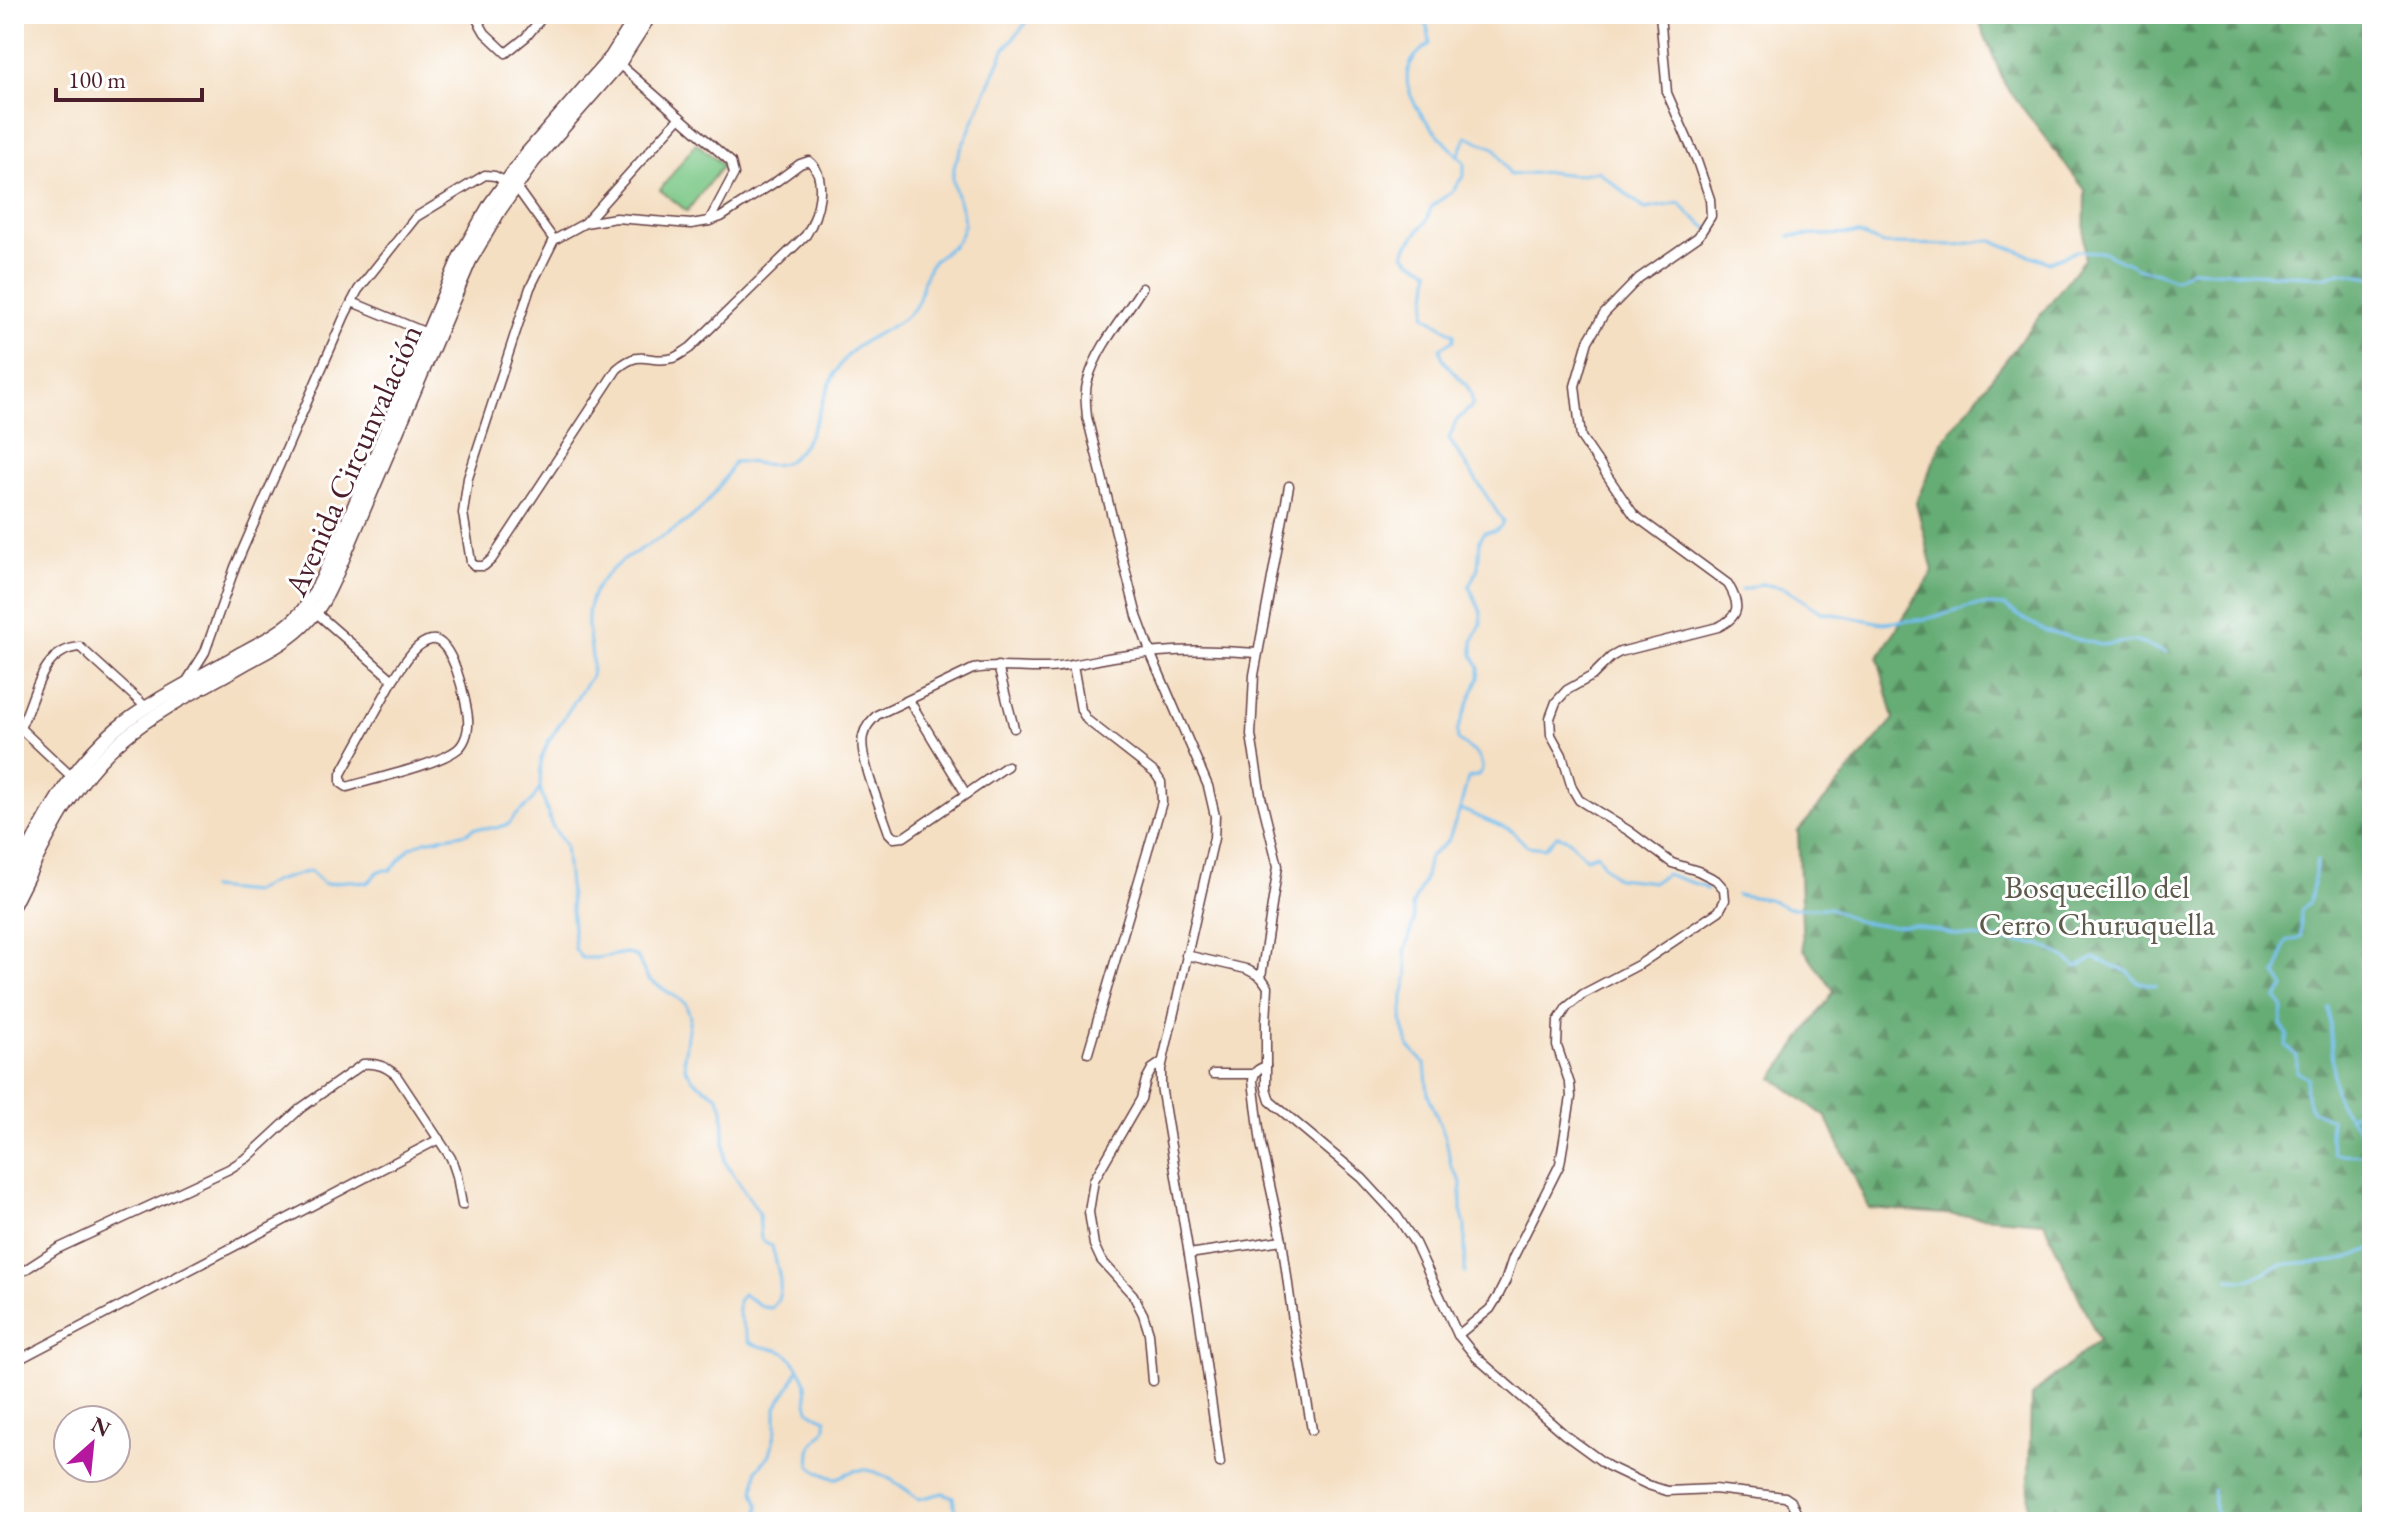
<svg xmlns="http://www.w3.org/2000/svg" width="2386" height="1536" viewBox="0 0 2386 1536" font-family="'EB Garamond',serif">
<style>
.green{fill:#7cc887;stroke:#637459;stroke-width:2}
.forest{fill:url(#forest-firs);stroke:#586650;stroke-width:2}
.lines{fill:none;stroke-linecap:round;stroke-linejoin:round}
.stream{stroke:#75bfee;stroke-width:3}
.minor-casing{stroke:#643c42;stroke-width:11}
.primary-casing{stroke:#643c42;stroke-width:15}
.minor{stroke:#fff;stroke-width:8}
.primary{stroke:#fff;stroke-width:12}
.labels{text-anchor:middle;stroke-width:6;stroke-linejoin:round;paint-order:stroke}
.street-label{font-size:32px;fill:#4a1f2b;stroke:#fff}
.park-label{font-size:32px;fill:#5c5a4b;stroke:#fff}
</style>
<defs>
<pattern id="forest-firs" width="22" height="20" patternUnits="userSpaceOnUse" patternTransform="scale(2)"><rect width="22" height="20" fill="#65ac74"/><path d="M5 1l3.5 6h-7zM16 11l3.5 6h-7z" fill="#558b5f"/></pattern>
</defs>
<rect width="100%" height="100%" fill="#fff"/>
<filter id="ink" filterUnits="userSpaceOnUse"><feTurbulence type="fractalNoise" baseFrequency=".0125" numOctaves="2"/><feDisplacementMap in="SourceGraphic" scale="16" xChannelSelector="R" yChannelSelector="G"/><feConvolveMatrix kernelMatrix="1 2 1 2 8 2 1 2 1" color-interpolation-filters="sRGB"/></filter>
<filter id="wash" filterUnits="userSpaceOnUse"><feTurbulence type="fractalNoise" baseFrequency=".006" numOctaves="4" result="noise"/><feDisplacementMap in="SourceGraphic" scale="32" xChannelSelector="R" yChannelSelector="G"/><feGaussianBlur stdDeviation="1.8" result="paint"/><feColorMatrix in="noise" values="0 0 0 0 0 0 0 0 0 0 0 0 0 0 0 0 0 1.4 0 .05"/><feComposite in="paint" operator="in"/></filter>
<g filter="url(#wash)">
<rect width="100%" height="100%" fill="#f4dfc3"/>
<path class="green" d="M696 143 723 165 687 211 660 190Z"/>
<path class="forest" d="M1976 14H2372V1522H2028L2031 1396 2099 1340 2044 1222 1869 1208 1826 1117 1773 1078 1834 991 1803 948 1798 831 1894 719 1878 658 1933 571 1916 502 1942 442 2084 259 2085 190 2005 85Z"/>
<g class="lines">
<g class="stream">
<path d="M1420 14 1428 29 1430 44C1373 79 1437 132 1464 162V175L1451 193 1437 202 1431 208 1427 220 1407 246 1404 254 1412 261 1430 270 1425 315 1454 334V340L1440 348C1443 374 1475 378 1472 406L1456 421 1449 439 1503 521 1501 526 1495 531 1484 532 1480 540 1478 568 1469 586 1481 612V624L1473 641V655L1479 667V678L1457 731 1458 740C1469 750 1483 753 1482 770L1478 775 1468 778 1460 809 1448 841 1429 857 1424 881 1412 906 1414 921 1405 952 1408 975 1403 996 1402 1023 1409 1047 1425 1064 1428 1094 1446 1139 1451 1166 1461 1182V1210L1465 1226V1273"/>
<path d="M1458 156 1467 136 1496 149 1510 175 1548 172 1575 175 1598 171 1645 209 1680 203 1689 214 1713 232"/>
<path d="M1789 236 1858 234 1883 244 1957 245 1990 240 2048 262 2077 251 2104 252 2139 269 2158 272 2174 280 2191 270 2327 277 2340 272 2372 277"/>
<path d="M1741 590 1761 584 1784 588 1821 612 1883 623 1926 619 1979 605 2005 606 2019 616 2045 631 2101 645 2134 641 2166 652"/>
<path d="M1460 809 1512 831 1527 846 1545 848 1557 835 1569 840 1586 858 1597 854 1604 866 1617 878 1654 882 1666 874 1702 886 1707 890"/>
<path d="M2317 861 2310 902 2301 910V937L2287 941C2281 953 2282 964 2276 975L2284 988 2277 998 2283 1009 2281 1025 2288 1035 2286 1046 2297 1056V1072L2308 1077 2305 1090 2311 1110 2331 1119 2330 1136 2334 1154 2372 1155"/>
<path d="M210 888 253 892 275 881 310 871C328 889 323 884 346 881 352 880 361 882 367 883 379 874 373 869 391 870L410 848 425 841 467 833 474 828H496L509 824 514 817 531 802 540 788"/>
<path d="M1737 895 1768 899 1788 908H1830L1856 921 1889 926 1914 925 1956 935 2042 945 2065 958 2076 967 2094 958 2128 972 2138 982 2156 986"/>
<path d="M2329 1008 2335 1092 2339 1103 2372 1147"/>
<path d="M2350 1115 2372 1106"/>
<path d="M2229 1279C2261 1284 2257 1270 2283 1265 2302 1261 2323 1264 2341 1260 2352 1258 2362 1252 2372 1249"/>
<path d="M2213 1490 2215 1510 2220 1522"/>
<path d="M756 1522 758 1520 759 1506 754 1492 757 1470 770 1454 776 1430V1407L790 1386 797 1371"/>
<path d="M962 1522 956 1518 953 1497 943 1493 919 1499C904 1488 879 1468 860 1470 852 1470 842 1476 835 1479L818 1472 810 1465C806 1432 829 1442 826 1419 803 1411 808 1407 806 1385 805 1376 796 1364 790 1357 780 1346 763 1350 749 1342L738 1312V1301L743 1294 763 1307 771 1308C789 1295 776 1264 772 1246L761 1239 759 1213 725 1162 723 1108 718 1096 693 1080 685 1067 684 1058 690 1016 685 1003 648 979 637 957 626 953 596 958H582L575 949 565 845 551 824 540 788 541 759 548 742 591 676C596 653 584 632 589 608 598 559 660 545 693 516 710 502 723 482 734 462 753 460 777 472 793 457 822 430 821 383 848 355 865 336 891 331 909 314 924 301 920 279 931 264 940 253 955 248 961 234 969 215 956 200 953 181 952 176 954 169 955 163L1005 48 1034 14"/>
</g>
</g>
</g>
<g filter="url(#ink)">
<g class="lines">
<defs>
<g id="minor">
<path d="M474 14 485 33 506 53 526 37 545 14"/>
<path d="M618 63 731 162 734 174 709 221"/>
<path d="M809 161C829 177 818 216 806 235L690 348C685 351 679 356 673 358 648 365 643 347 617 369L492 559 484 566H475L471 562 463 513 468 478 530 288 554 240 585 223 616 218 691 224 709 221 721 217 777 181 800 164Z"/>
<path d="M586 222 680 117"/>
<path d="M1142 288C1124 317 1097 347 1088 380 1084 392 1086 405 1087 417L1137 616 1153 659 1208 786 1215 816 1214 838 1161 1069V1086L1199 1315 1220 1463"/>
<path d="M352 302 427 333"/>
<path d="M313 610 393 680 341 774V783L347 787C373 779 441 764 459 748 466 741 469 729 468 719 467 703 452 635 431 640 414 643 402 667 393 680"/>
<path d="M1073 665 1081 710 1087 720 1155 773 1161 782 1162 802 1088 1053"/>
<path d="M998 666 1014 728"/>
<path d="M185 684 205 652 235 567 345 315 358 290 416 217 485 175 495 176 516 187 554 240"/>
<path d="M909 700 966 794"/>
<path d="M21 729 72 777"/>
<path d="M14 738C35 710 35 650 80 647L147 708"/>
<path d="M1007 766 904 837 894 838 889 833C882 811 858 756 863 736 865 727 871 721 877 715L973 669C998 664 1022 669 1047 668 1072 667 1096 659 1121 656 1167 649 1211 649 1257 653"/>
<path d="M1186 955 1246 969 1261 977 1268 987 1266 1022V1088L1270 1101 1362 1178 1397 1216 1415 1243 1458 1335 1476 1357 1564 1434 1608 1466 1648 1485 1667 1491 1714 1489 1785 1497 1791 1501 1796 1512 1795 1522"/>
<path d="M1261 977 1278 866 1261 797 1251 735 1254 675 1289 486"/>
<path d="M1266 1066C1257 1069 1254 1072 1253 1081L1261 1144 1282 1240 1293 1321 1312 1430"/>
<path d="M1213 1074H1254"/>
<path d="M1189 1254 1282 1240"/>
<path d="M14 1277 57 1249 229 1169 248 1157 301 1108 363 1064C377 1063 385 1066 396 1075L451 1158 457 1176 462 1205"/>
<path d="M1458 1335 1490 1309 1498 1296 1505 1282 1513 1258 1560 1164 1571 1097 1570 1084 1557 1046 1558 1021 1567 1007 1583 994 1640 964 1719 911 1725 900 1724 889 1716 880 1698 871 1672 863 1629 831 1579 800 1572 788 1562 755 1551 735 1550 718 1556 702 1567 690 1592 676 1611 657 1620 652 1718 627C1741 616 1740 604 1728 584L1634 515 1581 437 1575 386 1588 341 1604 314 1639 278 1698 237 1711 216 1710 199 1697 161 1667 93 1660 14"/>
<path d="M14 1362 439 1139"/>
<path d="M1153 1381 1149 1333 1143 1314 1133 1295 1101 1260 1094 1245 1089 1212 1094 1180 1141 1099 1146 1080 1152 1069 1162 1062"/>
</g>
<g id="primary">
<path d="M14 879C41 825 69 768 116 729 152 699 201 677 241 653 262 642 286 630 301 612 317 594 326 569 336 548L460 256 490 204 526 154 611 57 638 14"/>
<path d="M14 904C44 845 71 781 124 738 160 708 207 686 248 662 269 651 292 639 308 621 326 603 336 575 346 552L470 261 500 210 534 161 619 64 651 14"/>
</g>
</defs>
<use href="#minor" class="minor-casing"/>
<use href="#primary" class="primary-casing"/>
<use href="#minor" class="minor"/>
<use href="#primary" class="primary"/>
</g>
</g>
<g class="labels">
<g class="street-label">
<text transform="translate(353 460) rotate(-66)" y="11">Avenida Circunvalación</text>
</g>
<g class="park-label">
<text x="2097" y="898">Bosquecillo del<tspan x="2097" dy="37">Cerro Churuquella</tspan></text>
</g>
</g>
<rect width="2386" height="1536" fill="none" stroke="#fff" stroke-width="48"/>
<g transform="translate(92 1444) rotate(27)"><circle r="38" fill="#ffffff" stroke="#b7a5aa" stroke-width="2"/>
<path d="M0-6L14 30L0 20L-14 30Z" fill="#b5179e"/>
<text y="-12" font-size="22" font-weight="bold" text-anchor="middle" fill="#4a1f2b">N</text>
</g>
<path d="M56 88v12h146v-12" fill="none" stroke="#4a1f2b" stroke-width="4"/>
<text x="68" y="88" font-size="24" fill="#4a1f2b" stroke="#ffffff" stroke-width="6" paint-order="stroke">100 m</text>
</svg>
